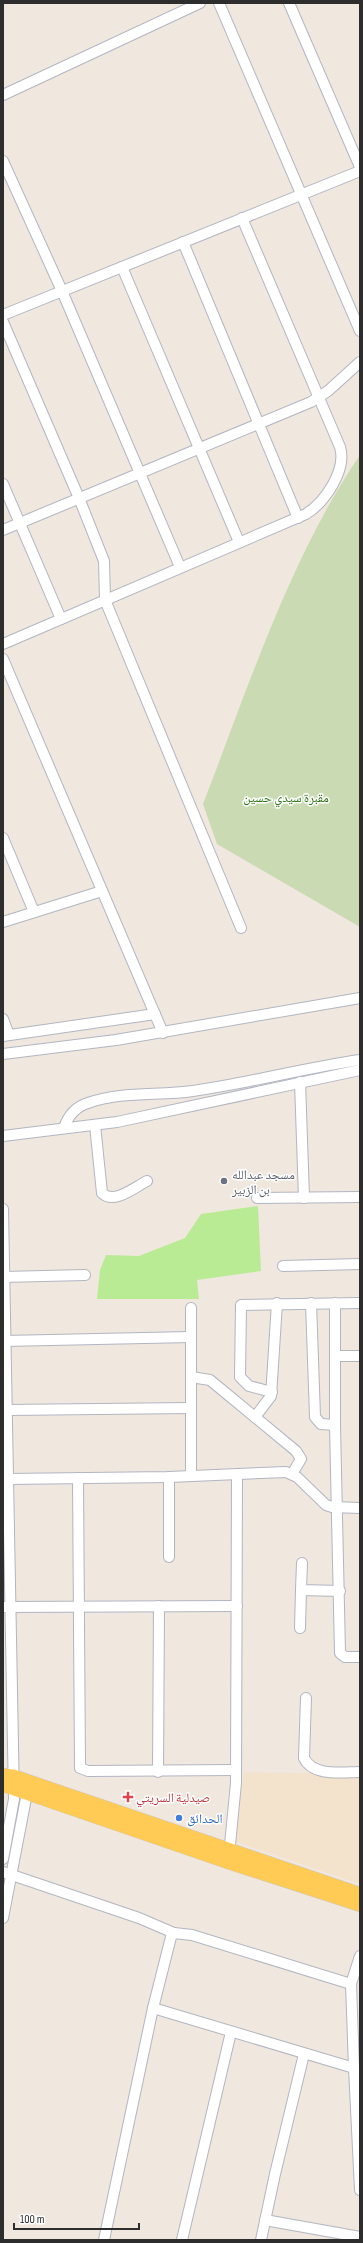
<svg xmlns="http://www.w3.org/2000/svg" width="363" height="2243" viewBox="0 0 363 2243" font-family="'Sofia Sans Condensed','Noto Naskh Arabic',sans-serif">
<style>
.education{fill:#f3e3cc}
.green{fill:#b9eb95}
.cemetery{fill:#cadbb3}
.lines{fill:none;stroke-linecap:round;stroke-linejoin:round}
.minor-casing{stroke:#b2b6c2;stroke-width:12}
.major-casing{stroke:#c8c8c8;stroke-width:14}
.minor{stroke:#fff;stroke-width:10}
.major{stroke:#ffcb54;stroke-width:13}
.worship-dot{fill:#6b7280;stroke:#fff;stroke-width:1.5}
.health-dot{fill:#e0444e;stroke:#fff;stroke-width:1.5}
.shop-dot{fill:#3f7fe0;stroke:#fff;stroke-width:1.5}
.labels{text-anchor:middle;stroke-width:3;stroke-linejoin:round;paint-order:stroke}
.park-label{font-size:13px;fill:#2e7413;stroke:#fff}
.worship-label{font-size:13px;fill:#5b616d;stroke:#fff;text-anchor:start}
.health-label{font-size:13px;fill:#be3a42;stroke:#fff;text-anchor:start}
.shop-label{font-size:13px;fill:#366cbe;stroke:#fff;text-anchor:start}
</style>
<rect width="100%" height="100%" fill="#f0e7de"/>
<path class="education" d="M244 1772 360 1774V1884L234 1841Z"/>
<path class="green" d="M258 1206 261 1271 197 1280 199 1299H97L100 1270 106 1255 139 1256 185 1238 201 1214Z"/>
<path class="cemetery" d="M360 455V927L217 844 203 804C248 688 290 557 360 455Z"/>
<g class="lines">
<defs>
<g id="minor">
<path d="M219 3 360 331"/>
<path d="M289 3 360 167"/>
<path d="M3 95 200 3"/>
<path d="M3 161 62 291 180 567"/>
<path d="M183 242 298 518"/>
<path d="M122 267 239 542"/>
<path d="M3 315 360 171"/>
<path d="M3 322 79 498 104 561 105 600 241 928"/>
<path d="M3 484 61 619"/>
<path d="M3 530 311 402 328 391 360 362"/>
<path d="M3 644 306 514C325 502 347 470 340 447L242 218"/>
<path d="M3 659 163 1033"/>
<path d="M3 838 34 912"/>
<path d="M3 922 102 891"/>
<path d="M3 1019 9 1035"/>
<path d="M3 1036 155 1014"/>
<path d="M3 1054 116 1040 360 998"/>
<path d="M300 1082 304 1198"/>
<path d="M95 1125 102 1193C114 1205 135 1187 147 1181"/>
<path d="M64 1128C68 1116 75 1107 88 1103 121 1091 158 1096 193 1091 249 1083 304 1068 360 1060"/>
<path d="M3 1136 117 1122 360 1070"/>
<path d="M257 1198 360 1197"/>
<path d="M3 1209 14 1799 3 1859"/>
<path d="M283 1266 360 1264"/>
<path d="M3 1277 85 1275"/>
<path d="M311 1303 315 1417 321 1424 335 1425"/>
<path d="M335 1303V1425L340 1653 345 1657H360"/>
<path d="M191 1308V1476"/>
<path d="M4 1341 191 1337"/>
<path d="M335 1356H360"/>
<path d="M191 1377 210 1380 296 1451 301 1459 292 1474"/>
<path d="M272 1392 249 1386 240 1377 241 1305 360 1303"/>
<path d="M6 1410 191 1408"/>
<path d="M255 1417 271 1396 277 1303"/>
<path d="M78 1478 80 1768 88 1771 236 1770"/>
<path d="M7 1479 169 1477 286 1472 297 1477 326 1505 332 1507 360 1508"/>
<path d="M169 1557V1477"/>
<path d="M302 1563 301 1590 340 1591"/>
<path d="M3 1607 237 1606"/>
<path d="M300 1628 301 1590"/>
<path d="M306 1698 304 1758C313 1777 342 1772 360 1772"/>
<path d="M158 1772 159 1606"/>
<path d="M229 1855 236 1783 237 1474"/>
<path d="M3 1872 139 1918 174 1933"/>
<path d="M3 1918 27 1793"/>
<path d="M153 2008 354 2068 360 2190"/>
<path d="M354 2068 351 1984 360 1956"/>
<path d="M265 2220 360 2237"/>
<path d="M104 2240 153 2008 171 1937 174 1933 192 1935 351 1984"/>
<path d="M182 2240 231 2032"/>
<path d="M261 2240 275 2174 304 2054"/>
</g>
<g id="major">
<path d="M3 1775 13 1776 360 1894"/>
<path d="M3 1785 230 1863 360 1905"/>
</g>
</defs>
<use href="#minor" class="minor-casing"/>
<use href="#major" class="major-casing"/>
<use href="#minor" class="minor"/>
<use href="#major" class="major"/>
</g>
<circle class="worship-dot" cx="224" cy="1181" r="4"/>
<path class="health-dot" d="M126 1791h4v4h4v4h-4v4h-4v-4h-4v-4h4z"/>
<circle class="shop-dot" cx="179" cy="1818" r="4"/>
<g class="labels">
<g class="park-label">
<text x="286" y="802">مقبرة سيدي حسين</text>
</g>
<g class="worship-label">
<text x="232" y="1179">مسجد عبدالله<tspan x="232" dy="15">بن الزبير</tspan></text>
</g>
<g class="health-label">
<text x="136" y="1802">صيدلية السريتي</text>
</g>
<g class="shop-label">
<text x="187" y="1823">الحدائق</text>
</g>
</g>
<rect width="363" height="2243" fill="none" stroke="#2d2d2d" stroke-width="8"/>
<path d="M14 2223v6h125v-6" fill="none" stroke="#2d2d2d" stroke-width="2"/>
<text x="20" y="2223" font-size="12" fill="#2d2d2d" stroke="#ffffff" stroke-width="3" paint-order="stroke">100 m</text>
</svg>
